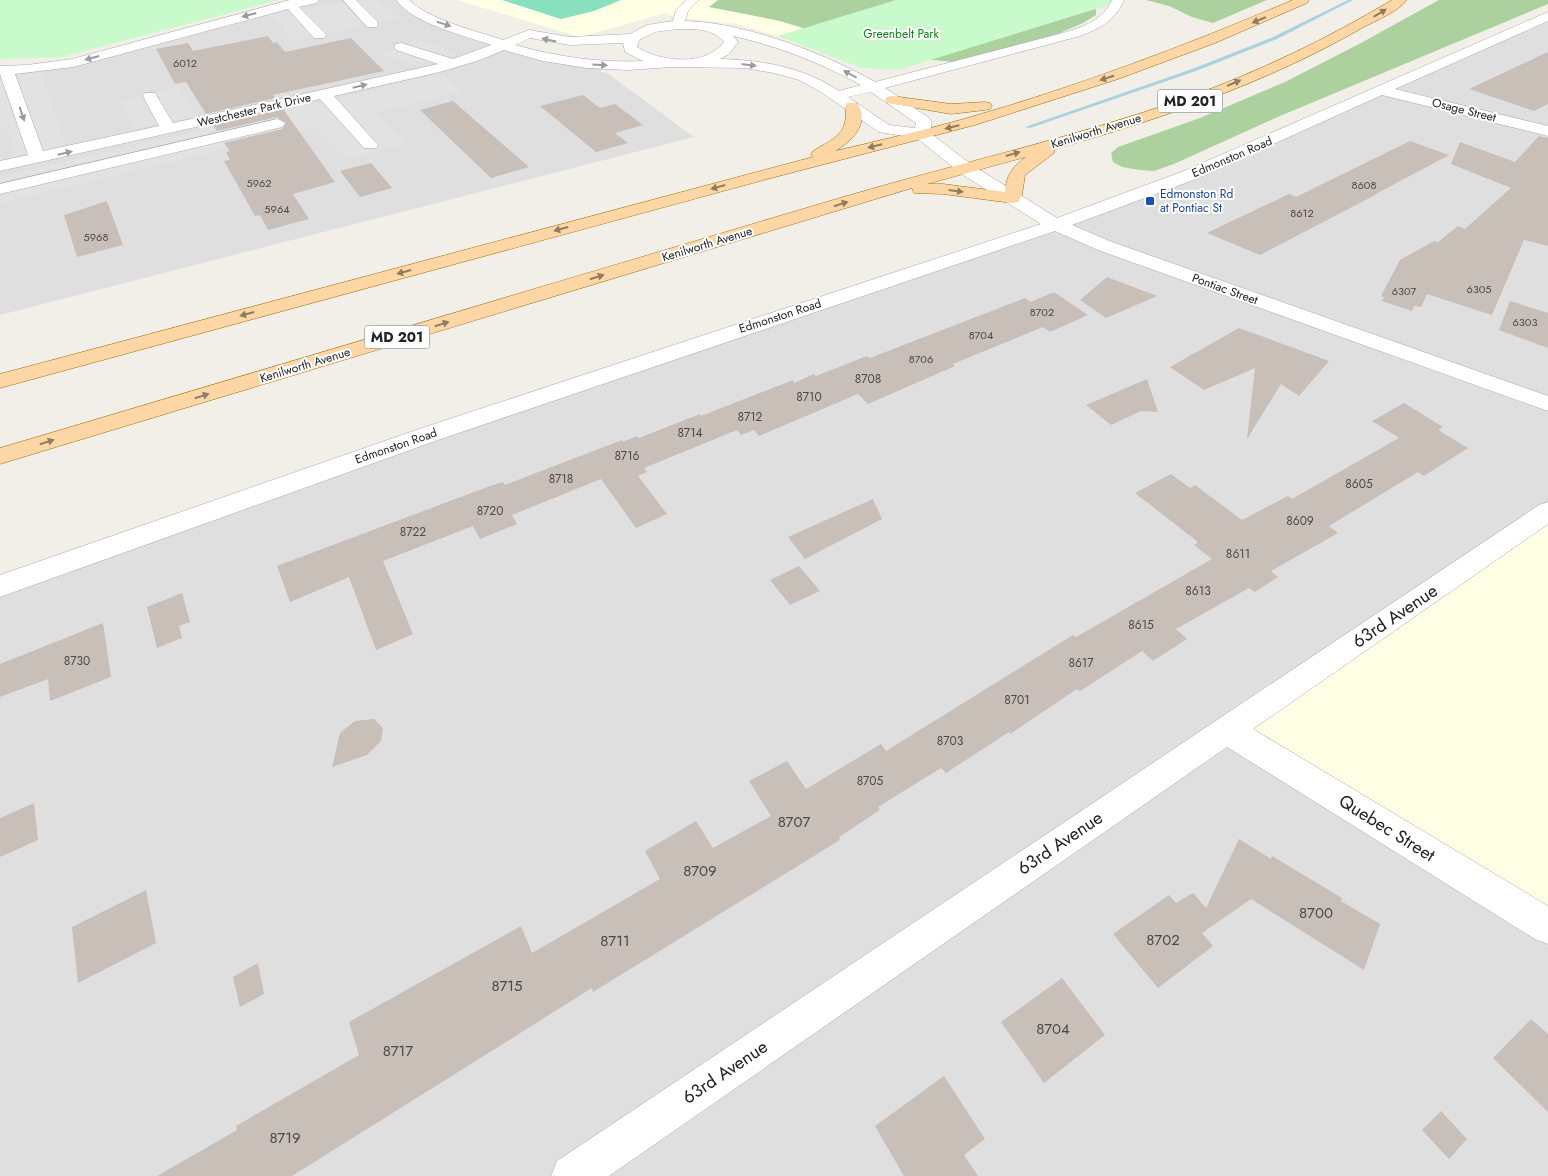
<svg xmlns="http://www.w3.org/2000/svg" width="1548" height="1176" viewBox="0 0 1548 1176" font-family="Jost,sans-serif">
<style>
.residential{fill:#e0dfdf}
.education{fill:#ffffe5}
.forest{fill:#add19e}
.park{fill:#c8facc}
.pitch{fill:#88e0be}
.parking{fill:#e2e2e2}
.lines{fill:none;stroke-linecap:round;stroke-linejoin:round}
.stream{fill:#aad3df;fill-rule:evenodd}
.building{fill:#c7bfb8}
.minor-casing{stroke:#a9a9a9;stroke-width:1}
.major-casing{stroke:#a06b00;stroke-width:1}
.minor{fill:#fff;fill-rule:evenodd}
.major{fill:#fcd6a4;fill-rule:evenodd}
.oneway{fill:#8f7c63}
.oneway2{fill:#9c9c9c}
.transit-dot{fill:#1a4fb4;stroke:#fff;stroke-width:2}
.labels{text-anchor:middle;stroke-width:4;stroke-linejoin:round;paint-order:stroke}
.far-number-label{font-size:11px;fill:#4b4948}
.far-park-label{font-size:12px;fill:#0c8416;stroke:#fff}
.far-street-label{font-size:12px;fill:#222;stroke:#fff}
.far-transit-label{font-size:12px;fill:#164399;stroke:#fff;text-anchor:start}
.number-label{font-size:12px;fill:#4b4948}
.shield{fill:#fff;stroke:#646464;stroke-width:1}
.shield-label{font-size:14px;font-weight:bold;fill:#222}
.near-number-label{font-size:15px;fill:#4b4948}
.near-street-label{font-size:18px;fill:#222;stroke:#fff}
</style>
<rect width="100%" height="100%" fill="#f2efe9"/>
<g class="residential">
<path d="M313 0H402L411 9 505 44 605 66 600 72 607 73 694 137 0 315V70L59 66Z"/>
<path d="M1548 16V1176H0V586L1104 206Z"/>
</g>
<g class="education">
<path d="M457 0H896L778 36 737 24 674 17 666 13 580 37Z"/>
<path d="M1548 511V926L1227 730Z"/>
</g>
<g class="forest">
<path d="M718 0H1091L1096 3V15L1083 23 1055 35 954 62 893 56 780 21 709 7Z"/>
<path d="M1146 0H1267L1213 23 1192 17 1169 6Z"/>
<path d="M1439 0H1548V4L1280 116 1174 164 1154 171 1140 170 1122 167 1113 162 1111 153 1118 147 1200 118 1285 82 1361 43Z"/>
</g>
<g class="park">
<path d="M0 0H279L61 57 0 59Z"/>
<path d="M896 0H1125L898 70 862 68 778 36Z"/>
</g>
<path class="pitch" d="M502 0H621L594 11 561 19Z"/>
<g class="parking">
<path d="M377 0 399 19 293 40 269 14 350 1Z"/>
<path d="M417 40 458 53 432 63 425 61 414 65 381 54Z"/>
<path d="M41 72 66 147 14 158 8 127 0 129V75Z"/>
<path d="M440 74 444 75 462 92 376 113 407 143 346 159 317 127 0 203V177Z"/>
<path d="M179 87 197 115 135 129 121 100Z"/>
</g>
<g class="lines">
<path class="stream" d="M1348 0H1353L1277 39 1196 71 1030 128 1025 127 1192 69 1273 37Z"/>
</g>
<g class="building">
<path d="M268 36 273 43 277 42 285 52 351 38 384 71 273 95 275 98 206 114 186 82 175 84 156 49 188 43 193 51Z"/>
<path d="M1548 52V104L1534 111 1469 89Z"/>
<path d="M583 95 600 108 615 104 643 125 615 133 628 143 596 152 540 106Z"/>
<path d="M453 101 529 167 491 178 420 110Z"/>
<path d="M283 109 335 182 293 194 309 219 268 230 260 215 255 216 224 161 230 160 226 152 230 151 224 143 282 129 286 123 277 117 217 131 213 125Z"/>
<path d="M1539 136 1548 138V246L1524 240 1492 315 1427 294 1421 307 1414 306 1412 311 1382 301 1384 297 1381 296 1400 260 1434 241 1438 242 1458 226 1465 229 1511 188 1451 164 1460 142 1515 162Z"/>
<path d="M1410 141 1449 155 1376 194H1377L1260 255 1207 233 1289 194 1296 197Z"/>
<path d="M371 163 392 188 360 197 340 171Z"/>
<path d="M107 201 123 245 77 257 64 215Z"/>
<path d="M1107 277 1157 296 1106 318 1080 300Z"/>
<path d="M1054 292 1088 315 1050 332 1043 327 953 364 955 366 868 404 858 394 759 436 754 430 741 435 737 430 644 468 647 472 638 476 667 514 636 528 601 479 512 515 517 524 480 539 473 526 383 561 413 634 376 650 349 577 290 602 277 566 490 486 503 482 505 485 622 440 623 442 637 436 639 438 700 414 701 416 793 380 794 383 814 374 816 376 867 356 870 358 1025 298 1030 302Z"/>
<path d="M1510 301 1548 313V348L1499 330Z"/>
<path d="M1239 328 1329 361 1299 396 1281 384 1247 439 1255 368 1204 390 1170 367Z"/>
<path d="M1147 379 1158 412 1141 411 1111 425 1086 405Z"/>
<path d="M1404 403 1443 427 1438 430 1468 448 1424 476 1418 472 1329 526 1338 533 1271 571 1278 577 1255 592 1249 588 1176 629 1187 639 1153 661 1142 651 1080 691 1077 689 1010 734 1009 732 946 773 941 768 878 807 880 810 839 837 840 840 593 992 592 988 292 1176H157L237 1130 236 1126 359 1055 349 1022 521 926 532 953 660 879 645 851 696 821 713 848 771 816 749 781 787 761 806 789 881 744 886 751 1073 635 1076 637 1212 559 1194 545 1198 542 1135 493 1171 474 1190 488 1195 485 1242 520 1288 496 1292 499 1399 438 1372 421Z"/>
<path d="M873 499 882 519 805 559 788 537Z"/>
<path d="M799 566 820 591 790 605 770 580Z"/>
<path d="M182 593 190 622 179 626 182 638 157 648 147 607Z"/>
<path d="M103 623 111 677 50 701 48 679 0 697V664Z"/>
<path d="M374 719 383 728 381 741 367 755 332 767 340 733 355 721Z"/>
<path d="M34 803 38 840 0 857V818Z"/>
<path d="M1239 839 1271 859 1272 856 1342 898 1341 901 1380 924 1364 970 1251 899 1202 933 1213 946 1158 988 1113 934 1169 895 1176 903 1193 893 1206 908Z"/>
<path d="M146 890 156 943 78 983 72 927Z"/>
<path d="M258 963 264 994 240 1007 233 977Z"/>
<path d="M1062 978 1105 1035 1044 1083 1001 1022Z"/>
<path d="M1531 1019 1548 1034V1112L1493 1058Z"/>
<path d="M944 1076 985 1139 964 1155 978 1176H904L875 1126Z"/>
<path d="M1441 1111 1467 1139 1449 1159 1422 1130Z"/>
</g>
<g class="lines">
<defs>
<g id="minor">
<path d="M290 0H319L317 3 299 7 324 32 326 35 324 38H314L288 9 73 67 15 74 43 151 159 126 143 96 145 93H155L173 123 438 64 396 50 394 47 396 44 401 43 453 59 491 45C463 35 414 24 396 0H409C428 19 476 31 503 40L529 30 570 37 630 34 647 25 673 21 676 10 686 0H699L688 11 685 21C743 22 825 53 875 82L1063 33C1083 27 1103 20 1112 0H1124C1116 20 1099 29 1080 36L885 88 929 118 932 121 930 133 972 165 1057 218 1184 171 1548 12V21L1395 89 1548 126V136L1382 95 1196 179 1072 225 1112 242 1548 396V411L1098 250 1055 231 438 440 0 597V575L422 428 1041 224 960 173 917 138 879 132 821 92 799 80 774 73 744 68 672 67 628 70 587 68 543 61 504 50 480 60 440 72 334 96 378 145 376 148H364L320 99 0 171V161L28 155 0 74V66L27 65 72 59ZM678 29C694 29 713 28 724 42 705 67 661 62 637 47L639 40 655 32ZM733 36C778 46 821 63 861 85L839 91C803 67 762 60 720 59L729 54 738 42ZM530 38 570 45 623 43 625 52 643 61C599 63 558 57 515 45ZM871 92 916 123 915 128 889 125 848 97Z"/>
<path d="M343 0H356L377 21 378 24 377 27H367Z"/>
<path d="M277 119 282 121 285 124 282 127 0 194V184Z"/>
<path d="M1548 502V524L1253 729 1548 906V944L1535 939 1227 747 609 1176H551L557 1161 1539 505Z"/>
</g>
<g id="major">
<path d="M1293 0H1309L1307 3 1215 43 1118 79 975 125 771 178 0 388V374L813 157 811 154 813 151C835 138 849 134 845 106L847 103H857C871 123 851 142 835 151 878 141 921 131 964 119 1076 87 1185 46 1293 0Z"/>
<path d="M1392 0H1407C1399 11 1375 21 1362 28 1266 83 1161 119 1055 149L1054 153 1025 175 1022 195 1018 202 1012 203 943 194 914 193 912 188 0 464V448C280 365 560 281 840 198 955 164 1073 138 1186 98 1258 72 1327 39 1392 0ZM1026 157C1013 166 1006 175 1005 192L943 184H927Z"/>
<path d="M892 96 951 104 985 102 990 103 992 106 990 109 985 110 951 114 887 103 885 100 887 97Z"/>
</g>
</defs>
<use href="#minor" class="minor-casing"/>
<use href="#major" class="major-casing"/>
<use href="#minor" class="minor"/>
<use href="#major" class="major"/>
</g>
<defs><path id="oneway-solid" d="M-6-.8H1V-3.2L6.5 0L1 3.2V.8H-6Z" transform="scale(1.25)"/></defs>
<g class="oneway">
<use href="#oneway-solid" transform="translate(1380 13) rotate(-31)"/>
<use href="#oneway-solid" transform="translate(1259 20) rotate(157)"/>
<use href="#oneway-solid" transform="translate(1107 78) rotate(163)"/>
<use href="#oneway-solid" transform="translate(1234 83) rotate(-23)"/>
<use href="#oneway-solid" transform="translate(952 127) rotate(166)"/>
<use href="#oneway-solid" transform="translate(875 146) rotate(166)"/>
<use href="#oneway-solid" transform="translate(1013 154) rotate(-16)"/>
<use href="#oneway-solid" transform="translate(718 187) rotate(164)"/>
<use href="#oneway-solid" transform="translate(956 191) rotate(7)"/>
<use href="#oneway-solid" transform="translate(841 204) rotate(-17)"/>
<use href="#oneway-solid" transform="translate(561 229) rotate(165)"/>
<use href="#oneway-solid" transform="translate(404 272) rotate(165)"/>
<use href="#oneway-solid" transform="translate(597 277) rotate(-17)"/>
<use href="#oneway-solid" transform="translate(247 314) rotate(165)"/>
<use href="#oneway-solid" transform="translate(442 324) rotate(-17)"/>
<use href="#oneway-solid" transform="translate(202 396) rotate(-17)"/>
<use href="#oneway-solid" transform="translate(47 442) rotate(-17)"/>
</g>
<g class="oneway2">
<use href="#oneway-solid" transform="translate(249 15) rotate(165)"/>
<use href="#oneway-solid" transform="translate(444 24) rotate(18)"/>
<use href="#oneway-solid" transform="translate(549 40) rotate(-168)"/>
<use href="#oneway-solid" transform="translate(92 58) rotate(165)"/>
<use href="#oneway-solid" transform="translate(600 65) rotate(4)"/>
<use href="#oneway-solid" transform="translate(749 65) rotate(7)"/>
<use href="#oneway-solid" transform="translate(850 74) rotate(-152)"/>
<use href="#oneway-solid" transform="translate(360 86) rotate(-13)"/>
<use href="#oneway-solid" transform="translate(22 114) rotate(71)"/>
<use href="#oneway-solid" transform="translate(65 153) rotate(-13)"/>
</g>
<rect class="transit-dot" x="1145" y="196" width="10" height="10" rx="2.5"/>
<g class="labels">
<g class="far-number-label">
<text x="185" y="67">6012</text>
<text x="259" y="187">5962</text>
<text x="1364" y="189">8608</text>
<text x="277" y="213">5964</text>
<text x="1302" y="217">8612</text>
<text x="96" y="241">5968</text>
<text x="1479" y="293">6305</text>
<text x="1404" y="295">6307</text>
<text x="1042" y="316">8702</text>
<text x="1525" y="326">6303</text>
<text x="981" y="339">8704</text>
<text x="921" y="363">8706</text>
</g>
<g class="far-park-label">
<text x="901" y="38">Greenbelt Park</text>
</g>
<g class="far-street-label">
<text transform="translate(254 110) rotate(-13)" y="4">Westchester Park Drive</text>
<text transform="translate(1464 110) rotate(14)" y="4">Osage Street</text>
<text transform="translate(1096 131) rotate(-17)" y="4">Kenilworth Avenue</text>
<text transform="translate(1232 157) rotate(-23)" y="4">Edmonston Road</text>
<text transform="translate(707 244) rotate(-17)" y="4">Kenilworth Avenue</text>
<text transform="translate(1225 289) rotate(20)" y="4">Pontiac Street</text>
<text transform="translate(780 316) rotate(-18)" y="4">Edmonston Road</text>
<text transform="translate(305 365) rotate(-17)" y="4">Kenilworth Avenue</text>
<text transform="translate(396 446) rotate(-19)" y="4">Edmonston Road</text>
</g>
<g class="far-transit-label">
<text x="1160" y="198">Edmonston Rd<tspan x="1160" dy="14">at Pontiac St</tspan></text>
</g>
<g class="number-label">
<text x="868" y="383">8708</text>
<text x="809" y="401">8710</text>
<text x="750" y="421">8712</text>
<text x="690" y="437">8714</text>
<text x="627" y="460">8716</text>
<text x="561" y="483">8718</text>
<text x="1359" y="488">8605</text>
<text x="490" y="515">8720</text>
<text x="1300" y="525">8609</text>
<text x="413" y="536">8722</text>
<text x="1238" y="558">8611</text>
<text x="1198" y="595">8613</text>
<text x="1141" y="629">8615</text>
<text x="77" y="665">8730</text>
<text x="1081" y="667">8617</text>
<text x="1017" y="704">8701</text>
<text x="950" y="745">8703</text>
<text x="870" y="785">8705</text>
</g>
<g class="shield">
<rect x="1157.5" y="89.5" width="65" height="23" rx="4"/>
<rect x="364.5" y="325.5" width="65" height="23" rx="4"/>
</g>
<g class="shield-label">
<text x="1190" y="106">MD 201</text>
<text x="397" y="342">MD 201</text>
</g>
<g class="near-number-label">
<text x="794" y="827">8707</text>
<text x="700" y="876">8709</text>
<text x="1316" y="918">8700</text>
<text x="1163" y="945">8702</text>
<text x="615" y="946">8711</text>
<text x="507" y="991">8715</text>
<text x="1053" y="1034">8704</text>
<text x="398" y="1056">8717</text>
<text x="285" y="1143">8719</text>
</g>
<g class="near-street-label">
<text transform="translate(1395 616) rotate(-34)" y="6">63rd Avenue</text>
<text transform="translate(1387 828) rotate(32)" y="6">Quebec Street</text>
<text transform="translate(1060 843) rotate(-34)" y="6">63rd Avenue</text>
<text transform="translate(725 1072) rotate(-34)" y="6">63rd Avenue</text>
</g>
</g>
</svg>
